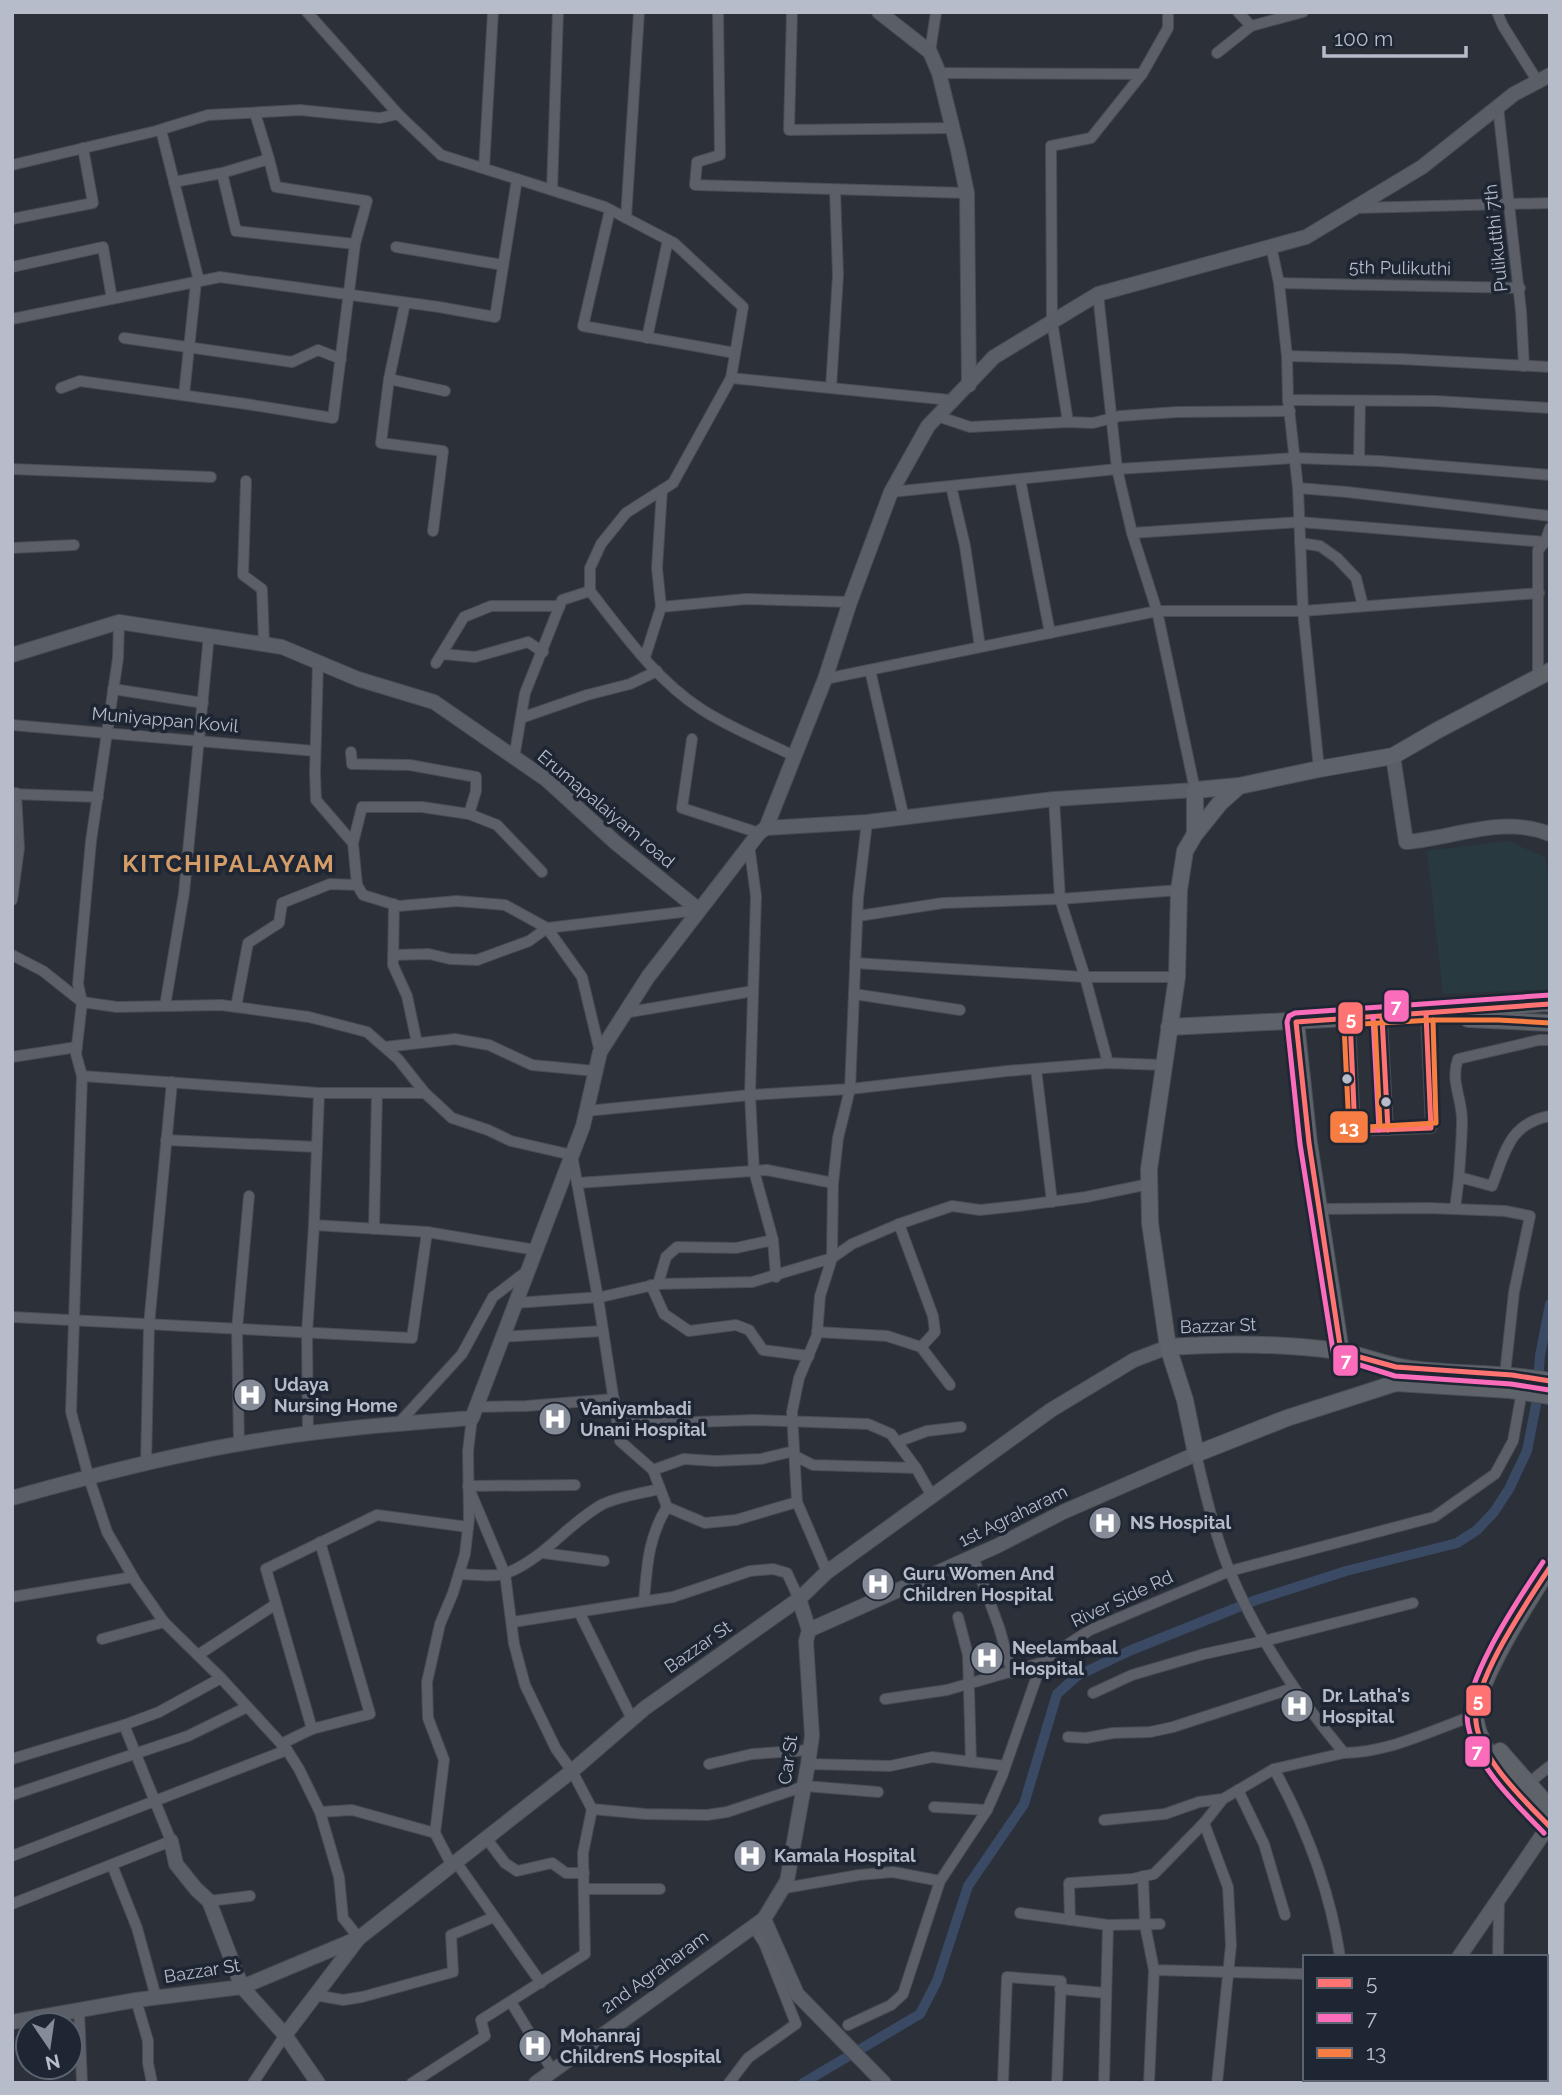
<svg xmlns="http://www.w3.org/2000/svg" width="1562" height="2095" viewBox="0 0 1562 2095" font-family="Raleway,sans-serif">
<style>
.green{fill:#283a3f}
.lines{fill:none;stroke-linecap:round;stroke-linejoin:round}
.canal{stroke:#3a4964;stroke-width:10}
.street-casing{stroke:#474b52;stroke-width:12}
.secondary-casing{stroke:#474b52;stroke-width:16}
.primary-casing{stroke:#494d56;stroke-width:18}
.street{stroke:#5c5f67;stroke-width:10}
.secondary{stroke:#5a5e66;stroke-width:14}
.primary{stroke:#5e6269;stroke-width:16}
.bus-1-casing{stroke:#1e2634;stroke-width:10}
.bus-2-casing{stroke:#1e2634;stroke-width:10}
.bus-3-casing{stroke:#1e2634;stroke-width:10}
.bus-1{stroke:#ff7373;stroke-width:5}
.bus-2{stroke:#fb6dba;stroke-width:5}
.bus-3{stroke:#f77d43;stroke-width:5}
.bus-dot{fill:#b6bcca;stroke:#1e2634;stroke-width:2.5}
.labels{text-anchor:middle;stroke-width:7;stroke-linejoin:round;paint-order:stroke}
.street-label{font-size:18px;fill:#b6bcca;stroke:#1e2634}
.poi-label{font-size:18px;font-weight:bold;fill:#b6bcca;stroke:#1e2634;text-anchor:start}
.district-label{font-size:24px;font-weight:bold;letter-spacing:2px;fill:#d49c67;stroke:#1e2634}
.line-badge{stroke:#1e2634;stroke-width:2.5}
.badge-label{font-size:19px;text-anchor:middle;font-weight:bold;fill:#fff}
</style>
<rect width="100%" height="100%" fill="#2b3039"/>
<path class="green" d="M1508 841 1545 857 1550 884V989L1443 994 1427 851Z"/>
<g class="lines">
<path class="canal" d="M803 2083 920 2014 937 1981 968 1886 1024 1804 1057 1694 1077 1676 1129 1651 1256 1600 1346 1571 1457 1543 1477 1530 1494 1512 1509 1489 1527 1451 1536 1405 1540 1356 1550 1304"/>
<defs>
<g id="street">
<path d="M718 12 720 155 697 162 695 185 967 193"/>
<path d="M792 12 789 130 952 128"/>
<path d="M1238 12 1251 26 1303 12"/>
<path d="M1497 12 1503 26 1538 82"/>
<path d="M930 52 936 12"/>
<path d="M1217 53 1251 26"/>
<path d="M939 73 1142 74 1091 138 1051 146 1052 321 1068 422"/>
<path d="M1142 74 1168 28V12"/>
<path d="M1498 107 1521 311 1524 366"/>
<path d="M398 114 441 155 517 179"/>
<path d="M161 130 199 281"/>
<path d="M269 159 276 187 367 201 355 244"/>
<path d="M12 165 156 131 208 115 300 110 380 118 398 114 307 12"/>
<path d="M484 168 493 12"/>
<path d="M174 182 222 173"/>
<path d="M552 190 558 12"/>
<path d="M1357 208 1550 203"/>
<path d="M610 210 583 326 735 353"/>
<path d="M626 218 639 12"/>
<path d="M12 219 93 203 83 148"/>
<path d="M1271 246 1279 283 1287 356 1288 400 1298 488 1303 611 1319 769"/>
<path d="M396 247 503 265"/>
<path d="M12 267 103 247 112 299"/>
<path d="M1279 283 1520 288"/>
<path d="M1098 294 1117 469 1132 533 1157 611 1195 790"/>
<path d="M405 303 389 379 381 443 443 451 433 531"/>
<path d="M12 319 220 277 439 307 495 317 517 179 605 207 674 243 743 307 731 378 950 400"/>
<path d="M124 338 292 362 318 350 341 359"/>
<path d="M647 338 668 240"/>
<path d="M1287 356 1401 359 1550 367"/>
<path d="M389 379 445 391"/>
<path d="M61 388 80 381 246 404 333 418 355 244 236 231 222 173 269 159 255 113"/>
<path d="M831 388 838 275 835 190"/>
<path d="M184 395 196 282"/>
<path d="M1288 400 1436 401 1550 408"/>
<path d="M937 416 970 427 1068 422 1093 423 1120 416 1177 412 1290 411"/>
<path d="M1359 460 1360 401"/>
<path d="M12 469 211 477"/>
<path d="M1020 479 1050 633"/>
<path d="M246 481 243 575 262 589 264 644"/>
<path d="M951 486 965 546 980 647"/>
<path d="M1298 488 1347 492 1550 516"/>
<path d="M891 492 1117 469 1295 458 1379 461 1550 475"/>
<path d="M1132 533 1300 522 1545 542"/>
<path d="M1300 543 1320 546 1337 558 1356 578 1363 606"/>
<path d="M12 548 74 545"/>
<path d="M590 591V568L601 544 626 513 673 483 731 378"/>
<path d="M661 607 657 568 662 490"/>
<path d="M442 654 475 657 528 642 543 652"/>
<path d="M645 657 661 607 746 599 850 602"/>
<path d="M318 662 315 773 316 800 353 843 357 885"/>
<path d="M436 663 464 617 491 606H560"/>
<path d="M870 670 904 818"/>
<path d="M1538 678V550L1545 542 1550 528"/>
<path d="M825 679 1157 611H1303L1539 593"/>
<path d="M113 689 203 703"/>
<path d="M521 718 587 695 630 684 657 671"/>
<path d="M12 725 315 751"/>
<path d="M692 739 682 808 759 833"/>
<path d="M351 752 352 764 410 765 476 777V791L469 814"/>
<path d="M514 758 525 693 562 600 590 591C623 633 656 680 701 709 730 728 764 741 794 756"/>
<path d="M12 794 98 797"/>
<path d="M1054 799 1060 899 1085 977 1108 1063"/>
<path d="M353 843 362 807H422L469 814 497 825 542 872"/>
<path d="M749 845 756 896 750 1095 754 1171 773 1240 776 1277"/>
<path d="M12 900 19 848 16 793"/>
<path d="M394 904 393 965 407 996 417 1043"/>
<path d="M858 916 943 903 1060 899 1179 890"/>
<path d="M12 955 43 971 82 1002 78 984 91 841 118 658 119 622"/>
<path d="M855 963 1085 977H1177"/>
<path d="M854 994 960 1010"/>
<path d="M165 1006 184 893 209 635"/>
<path d="M236 1007 248 943 279 923 282 903 330 884 357 885 363 895 399 906 457 901 505 905 547 928 529 941 477 960 450 959 429 954 393 955"/>
<path d="M624 1013 753 991"/>
<path d="M1382 1017 1388 1130"/>
<path d="M1350 1019 1355 1131 1431 1128 1426 1014"/>
<path d="M1550 1040H1539L1458 1059C1450 1081 1462 1098 1462 1120 1462 1139 1460 1158 1459 1177L1492 1186C1505 1153 1509 1123 1550 1116"/>
<path d="M385 1047 455 1039 489 1045 532 1065 595 1071"/>
<path d="M600 1052 582 977 547 928 699 910"/>
<path d="M12 1057 77 1047"/>
<path d="M1036 1069 1052 1202"/>
<path d="M82 1076 319 1093 314 1225 427 1232"/>
<path d="M319 1093H425"/>
<path d="M586 1111 750 1095 850 1089 1007 1071 1108 1063 1163 1065"/>
<path d="M166 1140 317 1147"/>
<path d="M577 1183 767 1170 833 1183"/>
<path d="M1320 1209 1428 1208 1505 1211 1530 1216 1514 1292 1505 1374"/>
<path d="M1455 1209 1459 1177"/>
<path d="M899 1224 933 1316 935 1332 921 1347"/>
<path d="M374 1229 377 1093"/>
<path d="M658 1284 666 1257 677 1247 736 1248 773 1240"/>
<path d="M651 1285 664 1314 689 1331 736 1325 749 1330 763 1350 809 1356"/>
<path d="M514 1303 601 1297 658 1284 752 1282 832 1258 852 1244 899 1224 952 1206 980 1210 1018 1206 1086 1197 1149 1184"/>
<path d="M12 1317 412 1338 427 1232 536 1250"/>
<path d="M817 1332 887 1336 921 1347 950 1385"/>
<path d="M501 1337 603 1331"/>
<path d="M476 1407 526 1406 614 1399"/>
<path d="M617 1416H642L664 1423 754 1420 868 1424 891 1434 916 1468"/>
<path d="M398 1424 462 1354 493 1297 527 1271"/>
<path d="M308 1435 307 1333 314 1225"/>
<path d="M897 1442 927 1431 961 1427"/>
<path d="M239 1444 237 1329 249 1196"/>
<path d="M1196 1454C1205 1493 1215 1535 1230 1572 1258 1639 1298 1698 1344 1753 1392 1752 1431 1730 1476 1715"/>
<path d="M795 1456 813 1465 916 1468 932 1496"/>
<path d="M146 1465 149 1325 172 1082"/>
<path d="M653 1470 684 1459 715 1461 761 1459 794 1451"/>
<path d="M543 1553 604 1561"/>
<path d="M973 1557 999 1627 1012 1673"/>
<path d="M827 1572 797 1502 792 1412 799 1378 817 1335 820 1296 832 1258 833 1183 838 1138 850 1089 858 898 867 822"/>
<path d="M459 1574C473 1574 494 1578 507 1573 545 1558 568 1523 603 1504 621 1496 642 1493 660 1489"/>
<path d="M12 1597 133 1577"/>
<path d="M644 1601C647 1567 648 1537 667 1507"/>
<path d="M579 1612 632 1719"/>
<path d="M958 1617 968 1655 971 1762"/>
<path d="M513 1622 673 1597 750 1571 773 1569 787 1573 799 1599"/>
<path d="M102 1639 164 1622"/>
<path d="M198 1655 276 1604"/>
<path d="M1093 1693 1132 1675 1204 1654 1264 1641 1413 1603"/>
<path d="M885 1699 947 1690 1044 1662"/>
<path d="M312 1729 370 1714 320 1542"/>
<path d="M1068 1737 1086 1738 1113 1733 1150 1732 1173 1727 1293 1688"/>
<path d="M281 1744 312 1729 266 1569 377 1515 468 1527"/>
<path d="M12 1759 124 1725 159 1712 221 1678"/>
<path d="M709 1764 752 1754 810 1750"/>
<path d="M808 1764 890 1766 932 1757 1005 1766"/>
<path d="M1274 1769C1306 1827 1330 1890 1340 1957"/>
<path d="M1525 1786 1550 1766"/>
<path d="M1238 1790 1264 1844 1285 1915"/>
<path d="M12 1795 188 1736 247 1707"/>
<path d="M934 1807 987 1810"/>
<path d="M592 1809 645 1814 707 1815 727 1812 805 1786 878 1792"/>
<path d="M320 1812 352 1810 435 1833"/>
<path d="M1104 1820 1165 1814 1199 1802 1223 1799"/>
<path d="M1204 1823 1228 1887 1231 1945 1217 2083"/>
<path d="M486 1838 505 1863 517 1871 552 1863 566 1873H584"/>
<path d="M12 1856 287 1750"/>
<path d="M456 1862 541 1983"/>
<path d="M112 1865 137 1928 156 1997"/>
<path d="M452 1866 435 1833 444 1760 428 1718 427 1682 440 1624 453 1593 465 1554 469 1519 468 1451 472 1418"/>
<path d="M1143 1876 1145 1925 1154 1970 1305 1974"/>
<path d="M785 1888 859 1875 893 1872 940 1881"/>
<path d="M584 1889H660"/>
<path d="M209 1901 250 1896"/>
<path d="M12 1904 171 1841 124 1725"/>
<path d="M1020 1913 1108 1925 1160 1924"/>
<path d="M1070 1920 1069 1883 1132 1879 1154 1874 1204 1823 1223 1799 1274 1769 1344 1753"/>
<path d="M359 1938 343 1918 339 1877 320 1812 299 1769 287 1750 221 1678 164 1622 136 1582 107 1532 89 1478 71 1412 82 1076 76 1054 82 1002 117 1007 221 1005 309 1017 367 1032 398 1059 425 1093 452 1118 488 1130 511 1141 572 1155 599 1304 620 1441 653 1470 667 1507 705 1523 736 1520 797 1502"/>
<path d="M1498 1957 1499 1900"/>
<path d="M1060 1989 1106 1993"/>
<path d="M315 1995 343 2000 362 1997 453 1972 451 1935 494 1917"/>
<path d="M136 2000 148 2041V2063L152 2083"/>
<path d="M511 2002 552 2070"/>
<path d="M79 2010 82 2083"/>
<path d="M848 2025 891 2005 903 1994 940 1881 987 1810 1002 1776 1039 1670 1047 1658 1090 1630 1230 1571 1434 1517 1495 1474 1513 1441 1522 1391"/>
<path d="M1546 2033H1550"/>
<path d="M1356 2079V2083"/>
<path d="M253 2083 285 2035"/>
<path d="M412 2083 485 2036 481 2020 585 1954 583 1853 592 1809 572 1771 556 1749 525 1685 514 1644 505 1574 468 1486 575 1485"/>
<path d="M729 2083 748 2058 796 2024 764 1943 753 1926"/>
<path d="M1003 2083 1007 1977 1061 1981 1057 2083"/>
<path d="M1104 2083 1108 1925"/>
<path d="M1149 2083 1154 1970"/>
<path d="M1423 2083 1425 2079"/>
<path d="M1489 2083 1490 2079"/>
</g>
<g id="secondary">
<path d="M879 12 930 52 939 73 958 150 967 193 969 385"/>
<path d="M12 655 119 622 282 647 358 679 434 702 547 780 616 843 699 910"/>
<path d="M1393 756 1406 842C1454 838 1503 815 1550 834"/>
<path d="M766 828 825 679 850 602 891 492 928 426 994 357 1098 294 1306 237 1422 167 1514 94 1550 75"/>
<path d="M12 1498C90 1476 170 1455 250 1442 323 1429 398 1424 472 1418L583 1126 600 1052 648 977 759 833 766 828 867 822 1054 799 1195 790"/>
<path d="M809 1630 997 1546 1063 1512 1196 1454"/>
<path d="M171 1841 176 1864 196 1889 209 1901 242 1987 285 2035 318 2083"/>
<path d="M764 1919 797 1994 884 2083"/>
<path d="M1459 1957 1550 1824"/>
<path d="M12 2022 136 2000 242 1987 359 1938 572 1771 645 1708 799 1599 827 1572 1051 1410 1134 1360 1168 1347"/>
<path d="M285 2035 358 1939"/>
<path d="M536 2083 764 1919 787 1881 808 1764 812 1736 806 1641 809 1630 799 1599"/>
<path d="M1365 2083 1367 2079"/>
</g>
<g id="primary">
<path d="M1550 671 1438 730 1393 756 1319 769 1239 786 1220 803 1195 834 1185 851 1179 890 1177 977 1149 1169 1150 1223 1168 1347 1185 1400 1196 1454 1287 1418 1396 1383 1510 1390 1550 1396"/>
<path d="M1195 834V790L1239 786"/>
<path d="M1468 1019 1550 1023"/>
<path d="M1296 1022 1309 1143 1341 1352"/>
<path d="M1169 1027 1426 1014 1545 1003 1550 1004"/>
<path d="M1168 1347C1225 1343 1281 1343 1338 1351 1363 1355 1386 1366 1411 1369 1457 1375 1504 1372 1550 1381"/>
<path d="M1550 1567C1531 1597 1470 1689 1476 1722 1483 1759 1525 1800 1550 1827"/>
<path d="M1500 1751 1550 1808"/>
</g>
</defs>
<use href="#street" class="street-casing"/>
<use href="#secondary" class="secondary-casing"/>
<use href="#primary" class="primary-casing"/>
<use href="#street" class="street"/>
<use href="#secondary" class="secondary"/>
<use href="#primary" class="primary"/>
<defs>
<g id="bus-1">
<path d="M1550 1004 1296 1022 1309 1143 1341 1352 1396 1367 1512 1375 1550 1381"/>
<path d="M1382 1017 1388 1130"/>
<path d="M1350 1019 1355 1131 1431 1128 1426 1014"/>
<path d="M1550 1567C1528 1601 1471 1683 1476 1722 1480 1759 1525 1801 1550 1827"/>
</g>
<g id="bus-2">
<path d="M1373 1017 1379 1130"/>
<path d="M1549 1390 1511 1384 1395 1376 1334 1357 1300 1144 1287 1022 1289 1016 1295 1013 1550 995"/>
<path d="M1543 1562C1520 1597 1460 1684 1468 1725 1476 1767 1515 1803 1544 1833"/>
</g>
<g id="bus-3">
<path d="M1433 1020 1436 1123 1349 1128 1344 1025Z"/>
<path d="M1433 1020H1498L1550 1023"/>
<path d="M1375 1023 1380 1126"/>
</g>
</defs>
<use href="#bus-1" class="bus-1-casing"/>
<use href="#bus-2" class="bus-2-casing"/>
<use href="#bus-3" class="bus-3-casing"/>
<use href="#bus-1" class="bus-1"/>
<use href="#bus-2" class="bus-2"/>
<use href="#bus-3" class="bus-3"/>
</g>
<defs>
<symbol id="hospital-disc" viewBox="-11 -11 22 22"><circle r="9.5" fill="#858b97" stroke="#1e2634"/><path d="M-5-5h3v3.5h4V-5h3V5h-3V1.5h-4V5h-3Z" fill="#fff"/></symbol>
</defs>
<g fill-rule="evenodd">
<use href="#hospital-disc" x="231" y="1376" width="38" height="38"/>
<use href="#hospital-disc" x="536" y="1400" width="38" height="38"/>
<use href="#hospital-disc" x="1086" y="1504" width="38" height="38"/>
<use href="#hospital-disc" x="859" y="1565" width="38" height="38"/>
<use href="#hospital-disc" x="968" y="1639" width="38" height="38"/>
<use href="#hospital-disc" x="1278" y="1687" width="38" height="38"/>
<use href="#hospital-disc" x="731" y="1837" width="38" height="38"/>
<use href="#hospital-disc" x="516" y="2027" width="38" height="38"/>
</g>
<g class="bus-dot">
<circle cx="1347" cy="1079" r="6"/>
<circle cx="1386" cy="1102" r="6"/>
</g>
<g class="labels">
<g class="street-label">
<text transform="translate(1496 238) rotate(-96)" y="6">Pulikutthi 7th</text>
<text transform="translate(1400 268) rotate(1)" y="6">5th Pulikuthi</text>
<text transform="translate(165 720) rotate(5)" y="6">Muniyappan Kovil</text>
<text transform="translate(606 809) rotate(40)" y="6">Erumapalaiyam road</text>
<text transform="translate(1218 1326) rotate(-2)" y="6">Bazzar St</text>
<text transform="translate(1013 1516) rotate(-26)" y="6">1st Agraharam</text>
<text transform="translate(1122 1599) rotate(-25)" y="6">River Side Rd</text>
<text transform="translate(698 1647) rotate(-35)" y="6">Bazzar St</text>
<text transform="translate(788 1760) rotate(-82)" y="6">Car St</text>
<text transform="translate(202 1971) rotate(-9)" y="6">Bazzar St</text>
<text transform="translate(655 1972) rotate(-36)" y="6">2nd Agraharam</text>
</g>
<g class="poi-label">
<text x="274" y="1391">Udaya<tspan x="274" dy="21">Nursing Home</tspan></text>
<text x="580" y="1415">Vaniyambadi<tspan x="580" dy="21">Unani Hospital</tspan></text>
<text x="1130" y="1529">NS Hospital</text>
<text x="903" y="1580">Guru Women And<tspan x="903" dy="21">Children Hospital</tspan></text>
<text x="1012" y="1654">Neelambaal<tspan x="1012" dy="21">Hospital</tspan></text>
<text x="1322" y="1702">Dr. Latha's<tspan x="1322" dy="21">Hospital</tspan></text>
<text x="774" y="1862">Kamala Hospital</text>
<text x="560" y="2042">Mohanraj<tspan x="560" dy="21">ChildrenS Hospital</tspan></text>
</g>
<g class="district-label">
<text x="229" y="872">KITCHIPALAYAM</text>
</g>
</g>
<g class="line-badge">
<rect x="1383" y="989" width="27" height="34" rx="7" fill="#fb6dba"/>
<rect x="1337" y="1001" width="27" height="34" rx="7" fill="#ff7373"/>
<rect x="1329" y="1110" width="40" height="34" rx="7" fill="#f77d43"/>
<rect x="1332" y="1344" width="27" height="33" rx="7" fill="#fb6dba"/>
<rect x="1465" y="1684" width="27" height="33" rx="7" fill="#ff7373"/>
<rect x="1464" y="1735" width="27" height="33" rx="7" fill="#fb6dba"/>
</g>
<g class="badge-label">
<text x="1396" y="1013">7</text>
<text x="1351" y="1025">5</text>
<text x="1349" y="1134">13</text>
<text x="1346" y="1367">7</text>
<text x="1478" y="1707">5</text>
<text x="1477" y="1758">7</text>
</g>
<rect width="1562" height="2095" fill="none" stroke="#b6bcca" stroke-width="28"/>
<rect x="1303" y="1955" width="245" height="126" fill="#1e2634" stroke="#5b6270" stroke-width="2"/>
<rect x="1317" y="1978" width="35" height="10" fill="#ff7373" stroke="#5b6270" stroke-width="2"/>
<text x="1366" y="1990" font-size="21" fill="#b6bcca">5</text>
<rect x="1317" y="2013" width="35" height="10" fill="#fb6dba" stroke="#5b6270" stroke-width="2"/>
<text x="1366" y="2025" font-size="21" fill="#b6bcca">7</text>
<rect x="1317" y="2048" width="35" height="10" fill="#f77d43" stroke="#5b6270" stroke-width="2"/>
<text x="1366" y="2060" font-size="21" fill="#b6bcca">13</text>
<g transform="translate(49 2046) rotate(167)"><circle r="33" fill="#1e2634" stroke="#5b6270" stroke-width="2"/>
<path d="M0-5L12 26L0 18L-12 26Z" fill="#858b97"/>
<text y="-10" font-size="19" font-weight="bold" text-anchor="middle" fill="#b6bcca">N</text>
</g>
<path d="M1324 46v10h142v-10" fill="none" stroke="#b6bcca" stroke-width="3.5"/>
<text x="1334" y="46" font-size="21" fill="#b6bcca" stroke="#1e2634" stroke-width="5" paint-order="stroke">100 m</text>
</svg>
